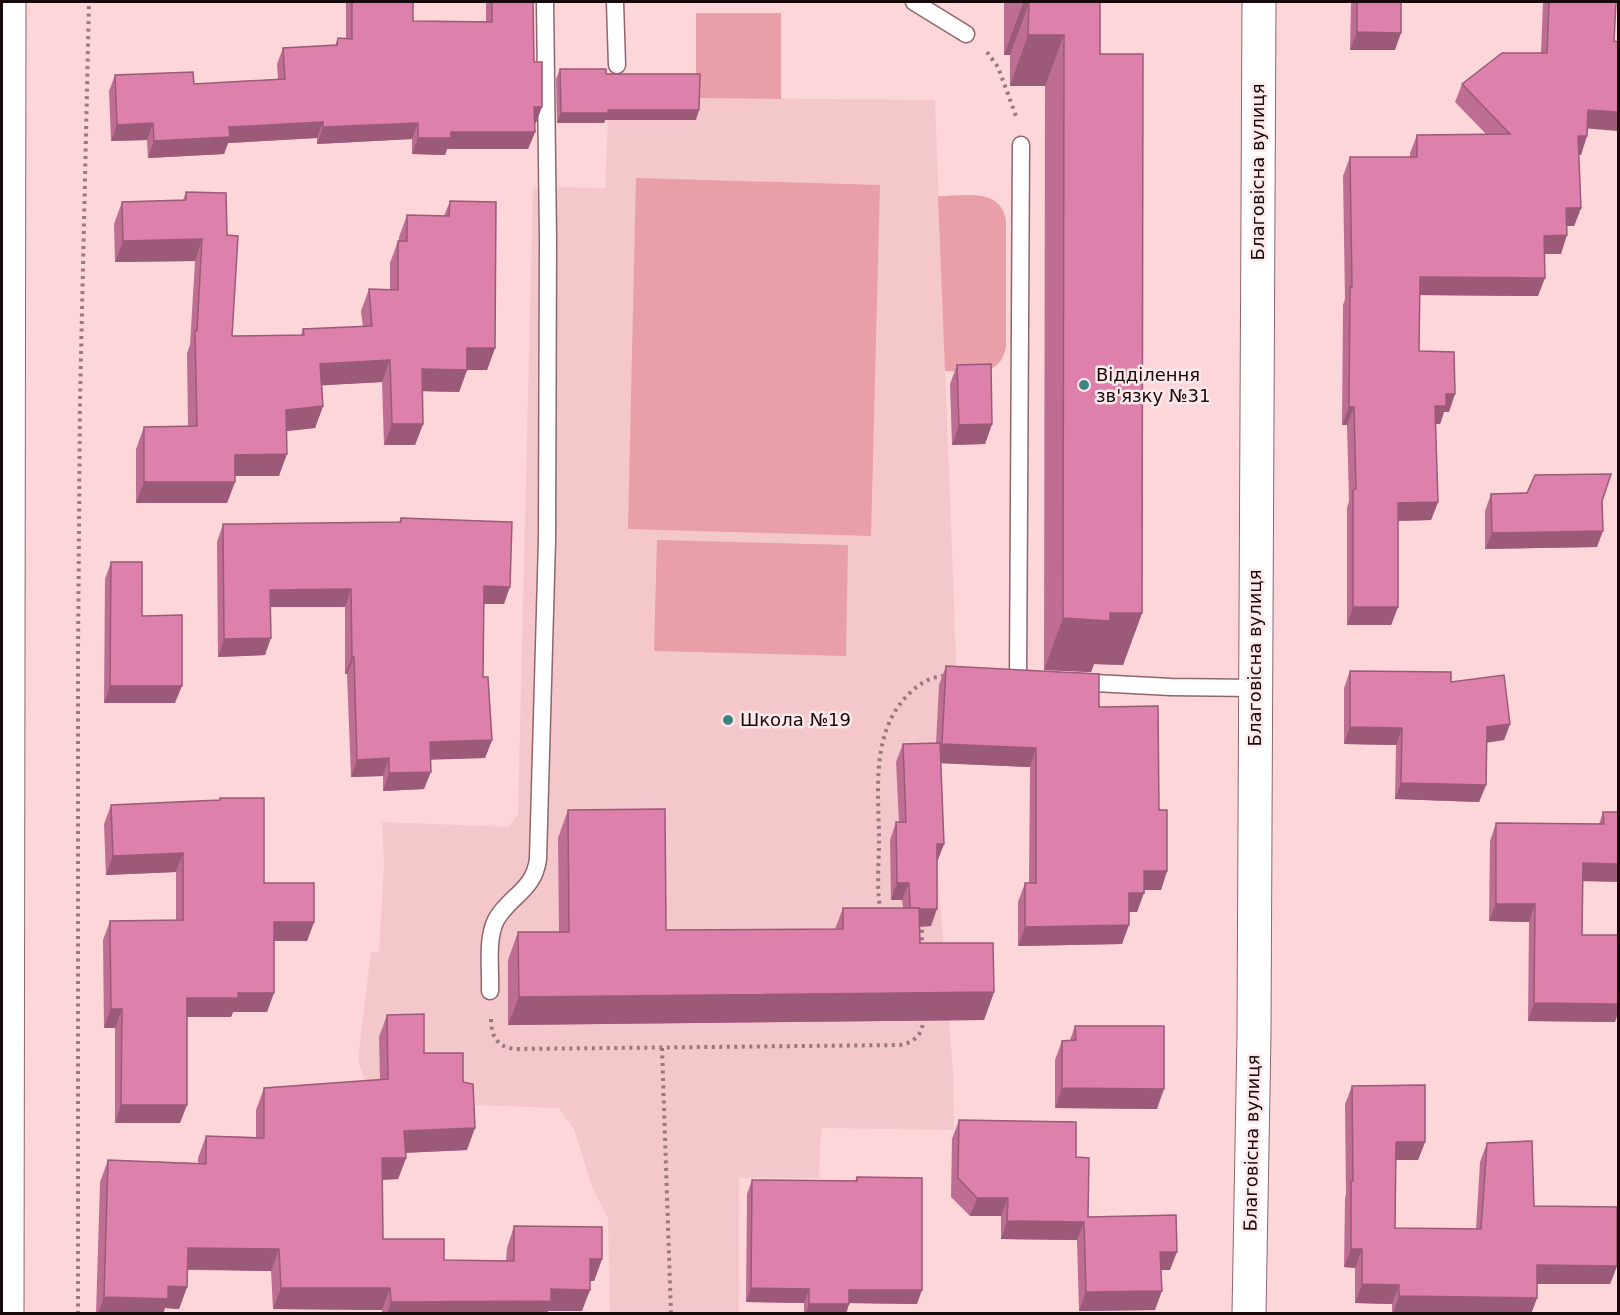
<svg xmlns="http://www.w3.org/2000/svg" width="1620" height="1315" viewBox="0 0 1620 1315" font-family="'DejaVu Sans',sans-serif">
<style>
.built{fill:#f4c7cb}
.green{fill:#e99fa7}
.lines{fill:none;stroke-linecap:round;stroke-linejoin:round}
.service-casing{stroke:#90666b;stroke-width:19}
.secondary-casing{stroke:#90666b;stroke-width:35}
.path{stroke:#977a7d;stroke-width:4;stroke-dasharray:3 4.5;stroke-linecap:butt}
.service{stroke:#fff;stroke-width:16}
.secondary{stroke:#fff;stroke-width:33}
.wall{fill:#be6e93}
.shaded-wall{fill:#9b5a78}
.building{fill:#dd80ab;stroke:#9b5a78;stroke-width:1.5}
.poi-dot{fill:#3d8582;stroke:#fde8ea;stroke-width:2}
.labels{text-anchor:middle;stroke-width:5;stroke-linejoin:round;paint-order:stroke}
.street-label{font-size:18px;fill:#18090b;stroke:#fde8ea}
.poi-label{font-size:18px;fill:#18090b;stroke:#fde8ea;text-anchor:start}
</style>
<rect width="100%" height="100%" fill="#fdd6d9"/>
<path class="built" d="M696 98 935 100 957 686H939L934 782 937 862 953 1073 954 1130 821 1128 819 1178H739V1313H610L608 1218 592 1186 574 1129 559 1108 471 1105 369 1095 358 1059 371 952H379L384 863 382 822 508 827 518 815 533 187 605 188 608 120Z"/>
<g class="green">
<path d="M696 13H781V99L696 98Z"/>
<path d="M636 178 880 185 871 536 628 529Z"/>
<path d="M938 196C965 196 1000 187 1006 220V347C1000 379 970 371 945 371Z"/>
<path d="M657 540 848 545 846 656 654 651Z"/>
</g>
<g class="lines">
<defs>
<g id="service">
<path d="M615 2 617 65"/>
<path d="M914 2 966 34"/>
<path d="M1021 145 1018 679 1032 680"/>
<path d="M1076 682 1171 687 1255 688"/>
<path d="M490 991C491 969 486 940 496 920 509 896 534 891 538 859L547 540 548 240 545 2"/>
</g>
<g id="secondary">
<path d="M7 1314 9 2"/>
<path d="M1249 1314 1254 1034 1259 2"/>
</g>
</defs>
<use href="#service" class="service-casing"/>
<use href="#secondary" class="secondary-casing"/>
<g class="path">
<path d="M987 52 998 67 1016 116"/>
<path d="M881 911C876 892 879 863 879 842 879 789 869 729 913 690 922 682 933 676 946 676"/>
<path d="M920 923 922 925V945"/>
<path d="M491 1019C491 1036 497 1047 515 1049L900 1045C916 1042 924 1033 923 1016"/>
<path d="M662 1048 671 1314"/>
<path d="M78 1314V657L80 400 89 2"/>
</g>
<use href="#service" class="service"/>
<use href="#secondary" class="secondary"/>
</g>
<g class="wall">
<path d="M346 2H413V21L486 22V2H533L534 62 536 123H534L535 132 528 149H447L445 155 412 154V139L317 144V138L228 143 224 154 148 158 147 140 111 141 109 91 115 75 194 84 278 79 277 64 283 48 335 46 338 38H346Z"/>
<path d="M1004 2H1100V54L1142 613 1123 665 1094 664 1091 672 1044 670 1045 86H1010V55H1004Z"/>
<path d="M1351 2H1415L1414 3H1401L1395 50H1350Z"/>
<path d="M1543 2H1616L1588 128 1581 155H1578L1581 208 1574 226H1567L1561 254H1544L1538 296 1420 295 1419 351 1449 412H1444L1440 424H1435L1438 502 1431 520 1398 521V607L1391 625H1347V508L1349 501 1347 425H1342L1343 305 1345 299 1343 176 1350 157H1410V153L1417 135 1486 134 1455 102 1462 84 1541 53Z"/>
<path d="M560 69 606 74 696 120H605L604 123H557L556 79Z"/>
<path d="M186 192 227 235 232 336 301 335 303 329 363 327 361 311 369 289H390V263L398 241H399V237L407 215 444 216 450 201 495 348 487 370H467L459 392 423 391V424L415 445H384L382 382 322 385 323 406 315 428 286 431 279 476H235V482L227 503H136V449L144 427H188L187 353 190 345 195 261 115 262 114 224 122 202 183 200Z"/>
<path d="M957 365 992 424 985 444 952 445 950 384Z"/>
<path d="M1527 493 1602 501 1597 547 1485 549V511L1491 494Z"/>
<path d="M401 518 504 604H483V677L492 740 485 758 430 759 424 789 383 791V776L351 777 347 674H345V607H271L265 655 218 657 217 542 223 524 399 522Z"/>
<path d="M111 562 175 703H104L105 579Z"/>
<path d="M946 666 1099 707 1159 810 1167 871 1161 890H1144L1137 912H1129L1122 944 1018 946V902L1025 883H1029L1030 767 940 763 944 844 937 862 931 926 919 927 920 943 994 992 984 1020 508 1025V960L518 932H559L558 838 568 810 666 930 835 929 843 908H903L902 900H891L890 840 896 822H899L896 762 903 744 936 743 939 685Z"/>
<path d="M1350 671 1451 682 1510 724 1504 740 1486 743V785L1479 802 1395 799 1396 745 1344 744V688Z"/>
<path d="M220 798 264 883 314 922 307 941H274L267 1012H233L231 1017H187L180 1123H115V1028H104L103 940 110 921 176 920V872L106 875 104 824 111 805 219 800Z"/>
<path d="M1603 812H1618L1583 881 1582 935H1618V1013L1615 1022 1528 1021 1529 922 1489 921 1490 841 1496 823 1599 824Z"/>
<path d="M387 1015 424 1053 463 1082 467 1150 405 1153 406 1158 398 1179 383 1180V1239L444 1260 506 1261 507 1248 514 1226 602 1259 594 1281H590L582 1311H548L547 1314H382V1310L273 1309 271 1271 188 1270 187 1287 179 1309 165 1308 163 1314H96L100 1182 108 1160 198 1163V1158L206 1136 256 1137V1110L264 1088 380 1080 379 1037Z"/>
<path d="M1075 1026 1157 1109 1055 1108V1060L1062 1041 1070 1040Z"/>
<path d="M1352 1086 1425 1142 1418 1160H1396L1395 1228 1476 1229 1480 1162 1487 1143 1534 1206 1617 1266 1610 1284H1537V1298L1531 1314H1392V1304L1355 1303V1268L1344 1267 1345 1199 1346 1194 1345 1104Z"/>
<path d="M959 1120 1076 1157 1088 1217 1170 1270H1161L1155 1310 1079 1311 1077 1240 1001 1239V1216H970L951 1197 952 1139Z"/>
<path d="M857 1177 917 1304 849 1303 846 1314H804V1303L746 1302 747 1194 752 1180 855 1181Z"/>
</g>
<g class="shaded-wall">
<path d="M1396 2H1415L1414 3H1395Z"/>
<path d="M1023 3H1029L1010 55H1004Z"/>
<path d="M1357 32 1401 33 1395 50H1350Z"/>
<path d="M1028 35H1064L1045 86H1010Z"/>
<path d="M534 107H542L536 123H528Z"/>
<path d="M608 110H699L696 120H605L604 123H557L561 113Z"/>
<path d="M1588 110 1618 112V131L1581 128Z"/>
<path d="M323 122 317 138 228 143 224 154 148 158 154 141 229 127Z"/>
<path d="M153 123 147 140 111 141 117 125Z"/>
<path d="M418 123 412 139 317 144 323 127Z"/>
<path d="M451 132H535L528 149H447L445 155 412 154 418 138Z"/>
<path d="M1578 136H1587L1581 155 1571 154Z"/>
<path d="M1566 208H1581L1574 226H1560Z"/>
<path d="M1567 235 1561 254H1537L1544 236Z"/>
<path d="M202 239 195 261 115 262 123 241Z"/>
<path d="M1420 277 1545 278 1538 296 1413 295Z"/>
<path d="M467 348H495L487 370H467L459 392 414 391 422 369Z"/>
<path d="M390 360 382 382 312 386 320 364Z"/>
<path d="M1446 394H1455L1449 412H1444L1440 424H1428L1435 406Z"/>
<path d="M323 406 315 428 278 432 286 410Z"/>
<path d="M1349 407H1354L1347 425H1342Z"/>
<path d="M392 424H423L415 445H384Z"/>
<path d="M992 424 985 444 952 445 959 425Z"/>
<path d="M287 454 279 476H227L235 455Z"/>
<path d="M144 482H235L227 503H136Z"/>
<path d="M1438 502 1431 520 1391 521 1398 503Z"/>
<path d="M1603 531 1597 547 1485 549 1492 533Z"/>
<path d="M484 586 510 587 504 604H477Z"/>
<path d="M351 589 345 607H264L270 590Z"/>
<path d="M1353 607H1398L1391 625H1347Z"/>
<path d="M1110 613H1142L1123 665 1094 664 1091 672 1044 670 1063 618Z"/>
<path d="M271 638 265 655 218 657 224 639Z"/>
<path d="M352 657H354L347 674H345Z"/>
<path d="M110 686H182L175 703H104Z"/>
<path d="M1510 724 1504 740 1481 743 1487 727Z"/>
<path d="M1350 727 1402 728 1396 745 1344 744Z"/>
<path d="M492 740 485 758 423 760 430 742Z"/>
<path d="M942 744 1036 748 1030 767 935 763Z"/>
<path d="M389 758 383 776 351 777 357 760Z"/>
<path d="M431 772 424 789 383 791 389 773Z"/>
<path d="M1401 783 1486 785 1479 802 1395 799Z"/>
<path d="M937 844H944L937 862Z"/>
<path d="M183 853 176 872 106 875 113 856Z"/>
<path d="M1583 863 1618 864V882L1576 881Z"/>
<path d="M1144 871H1167L1161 890H1137Z"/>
<path d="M897 883H909L902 900H891Z"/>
<path d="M1129 893H1144L1137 912H1122Z"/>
<path d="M1496 904H1535L1529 922 1489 921Z"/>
<path d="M910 909H937L931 926 903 927Z"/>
<path d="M274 922H314L307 941H267Z"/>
<path d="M1129 925 1122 944 1018 946 1025 927Z"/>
<path d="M994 992 984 1020 508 1025 519 997Z"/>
<path d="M238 993H274L267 1012H233L231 1017H180L187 998Z"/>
<path d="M1534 1003 1618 1004V1013L1615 1022 1528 1021Z"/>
<path d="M111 1009H122L115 1028H104Z"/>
<path d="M1062 1088 1164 1089 1157 1109 1055 1108Z"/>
<path d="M121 1105H187L180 1123H115Z"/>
<path d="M475 1128 467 1150 396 1153 404 1131Z"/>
<path d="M1396 1142H1425L1418 1160H1389Z"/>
<path d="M382 1158H406L398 1179 375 1180Z"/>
<path d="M977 1198H1008L1001 1216H970Z"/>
<path d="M1007 1221 1084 1222 1077 1240 1001 1239Z"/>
<path d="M188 1248 279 1249 271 1271 180 1269Z"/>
<path d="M1351 1249H1362L1355 1268 1344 1267Z"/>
<path d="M1160 1252H1177L1170 1270H1154Z"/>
<path d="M590 1259H602L594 1281H582Z"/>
<path d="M1537 1265 1617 1266 1610 1284H1530Z"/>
<path d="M1362 1284 1399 1285 1392 1304 1355 1303Z"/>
<path d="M168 1286 187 1287 179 1309 165 1308 163 1314H98L104 1297Z"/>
<path d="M281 1288H390L382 1310 273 1309Z"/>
<path d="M751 1288 809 1289 804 1303 746 1302Z"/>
<path d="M551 1289 590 1290 582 1311H548L547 1314H387L391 1302Z"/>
<path d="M849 1290H922L917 1304 844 1303Z"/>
<path d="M1162 1291 1155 1310 1079 1311 1086 1292Z"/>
<path d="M1399 1296 1537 1298 1531 1314H1393Z"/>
<path d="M809 1304H849L846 1314H806Z"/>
</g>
<g class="building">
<path d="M352 2H413V21L492 22V2H533L534 62H542V107H534L535 132H451V138H418V123L323 127V122L229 127 230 137 154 141 153 123 117 125 115 75 193 72 194 84 285 79 283 48 337 45 338 38 352 39Z"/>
<path d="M1023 2H1100V54H1143L1142 613H1110V621L1063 618 1064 35H1028L1029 3H1023Z"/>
<path d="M1357 2H1401V33L1357 32Z"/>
<path d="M1549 2H1616L1614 41 1618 42V112L1588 110 1587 136H1578L1581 208H1566L1567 235 1544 236 1545 278 1420 277 1419 351 1454 352 1455 394H1446V406H1435L1438 502 1398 503V607H1353V490L1356 489 1354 407H1349L1350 287H1352L1350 157H1417V135L1510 134 1462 84 1502 53H1547Z"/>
<path d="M560 69H606V74H700L699 110H608V113H561Z"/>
<path d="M186 192 226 193 227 235 238 236 232 336 304 335 303 329 372 326 369 289 398 290V241H407V215L449 216 450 201 496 202 495 348H467V370L422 369 423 424H392L390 360 320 364 323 406 286 410 287 454 235 455V482H144V427L197 426 195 331H197L202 239 123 241 122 202 186 200Z"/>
<path d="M991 364 992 424 959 425 957 365Z"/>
<path d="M1611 474 1602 501 1603 531 1492 533 1491 494 1527 493 1535 475Z"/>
<path d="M401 518 512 522 510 587 484 586 483 677H488L492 740 430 742 431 772 389 773V758L357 760 354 657H352L351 589 270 590 271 638 224 639 223 524 401 522Z"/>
<path d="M111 562H142V616L182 615V686H110Z"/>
<path d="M946 666 1099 674V707L1158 706 1159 810H1167V871H1144V893H1129V925L1025 927V883H1036V748L942 744Z"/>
<path d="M1350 671 1451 672V682L1504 675 1510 724 1487 727 1486 785 1401 783 1402 728 1350 727Z"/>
<path d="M940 743 944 844H937V909H919V908H910L909 883H897L896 822H906L903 744Z"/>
<path d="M220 798H264V883H314V922H274V993H238V998H187V1105H121L122 1009H111L110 921 183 920V853L113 856 111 805 220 800Z"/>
<path d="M665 809 666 930 843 929V908H919L920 943H993L994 992 519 997 518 932H569L568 810Z"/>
<path d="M1603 812H1618V864L1583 863 1582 935H1618V1004L1534 1003 1535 904H1496V823L1604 824Z"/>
<path d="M424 1014V1053H463V1082L473 1084 475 1128 404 1131 406 1158H382L383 1239H444V1260L514 1261V1226L602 1227V1259H590V1290L551 1289V1301L391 1302 390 1288H281L279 1249 188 1248 187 1287 168 1286V1299L104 1297 108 1160 206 1164V1136L264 1138V1088L388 1079 387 1015Z"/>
<path d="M1075 1026H1164V1089L1062 1088V1041L1076 1040Z"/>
<path d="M1425 1085V1142H1396L1395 1228 1481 1229 1487 1143 1532 1141 1534 1206 1617 1207V1266L1537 1265V1298L1399 1296V1285L1362 1284V1249H1351V1181H1353L1352 1086Z"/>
<path d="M959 1120 1076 1122V1157L1089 1158 1088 1217 1176 1215 1177 1252H1160L1162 1291 1086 1292 1084 1222 1007 1221 1008 1198H977L958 1178Z"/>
<path d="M857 1177 922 1178V1290H849V1304H809V1289L751 1288 752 1180 857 1181Z"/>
</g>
<g class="poi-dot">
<circle cx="1084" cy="385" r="6"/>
<circle cx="728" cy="720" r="6"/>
</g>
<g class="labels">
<g class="street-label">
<text transform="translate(1258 172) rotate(-90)" y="6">Благовісна вулиця</text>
<text transform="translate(1255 658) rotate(-90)" y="6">Благовісна вулиця</text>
<text transform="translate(1252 1143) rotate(-89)" y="6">Благовісна вулиця</text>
</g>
<g class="poi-label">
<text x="1096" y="381">Відділення<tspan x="1096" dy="21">зв'язку №31</tspan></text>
<text x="740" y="726">Школа №19</text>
</g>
</g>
<rect width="1620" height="1315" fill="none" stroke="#18090b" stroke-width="6"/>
</svg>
